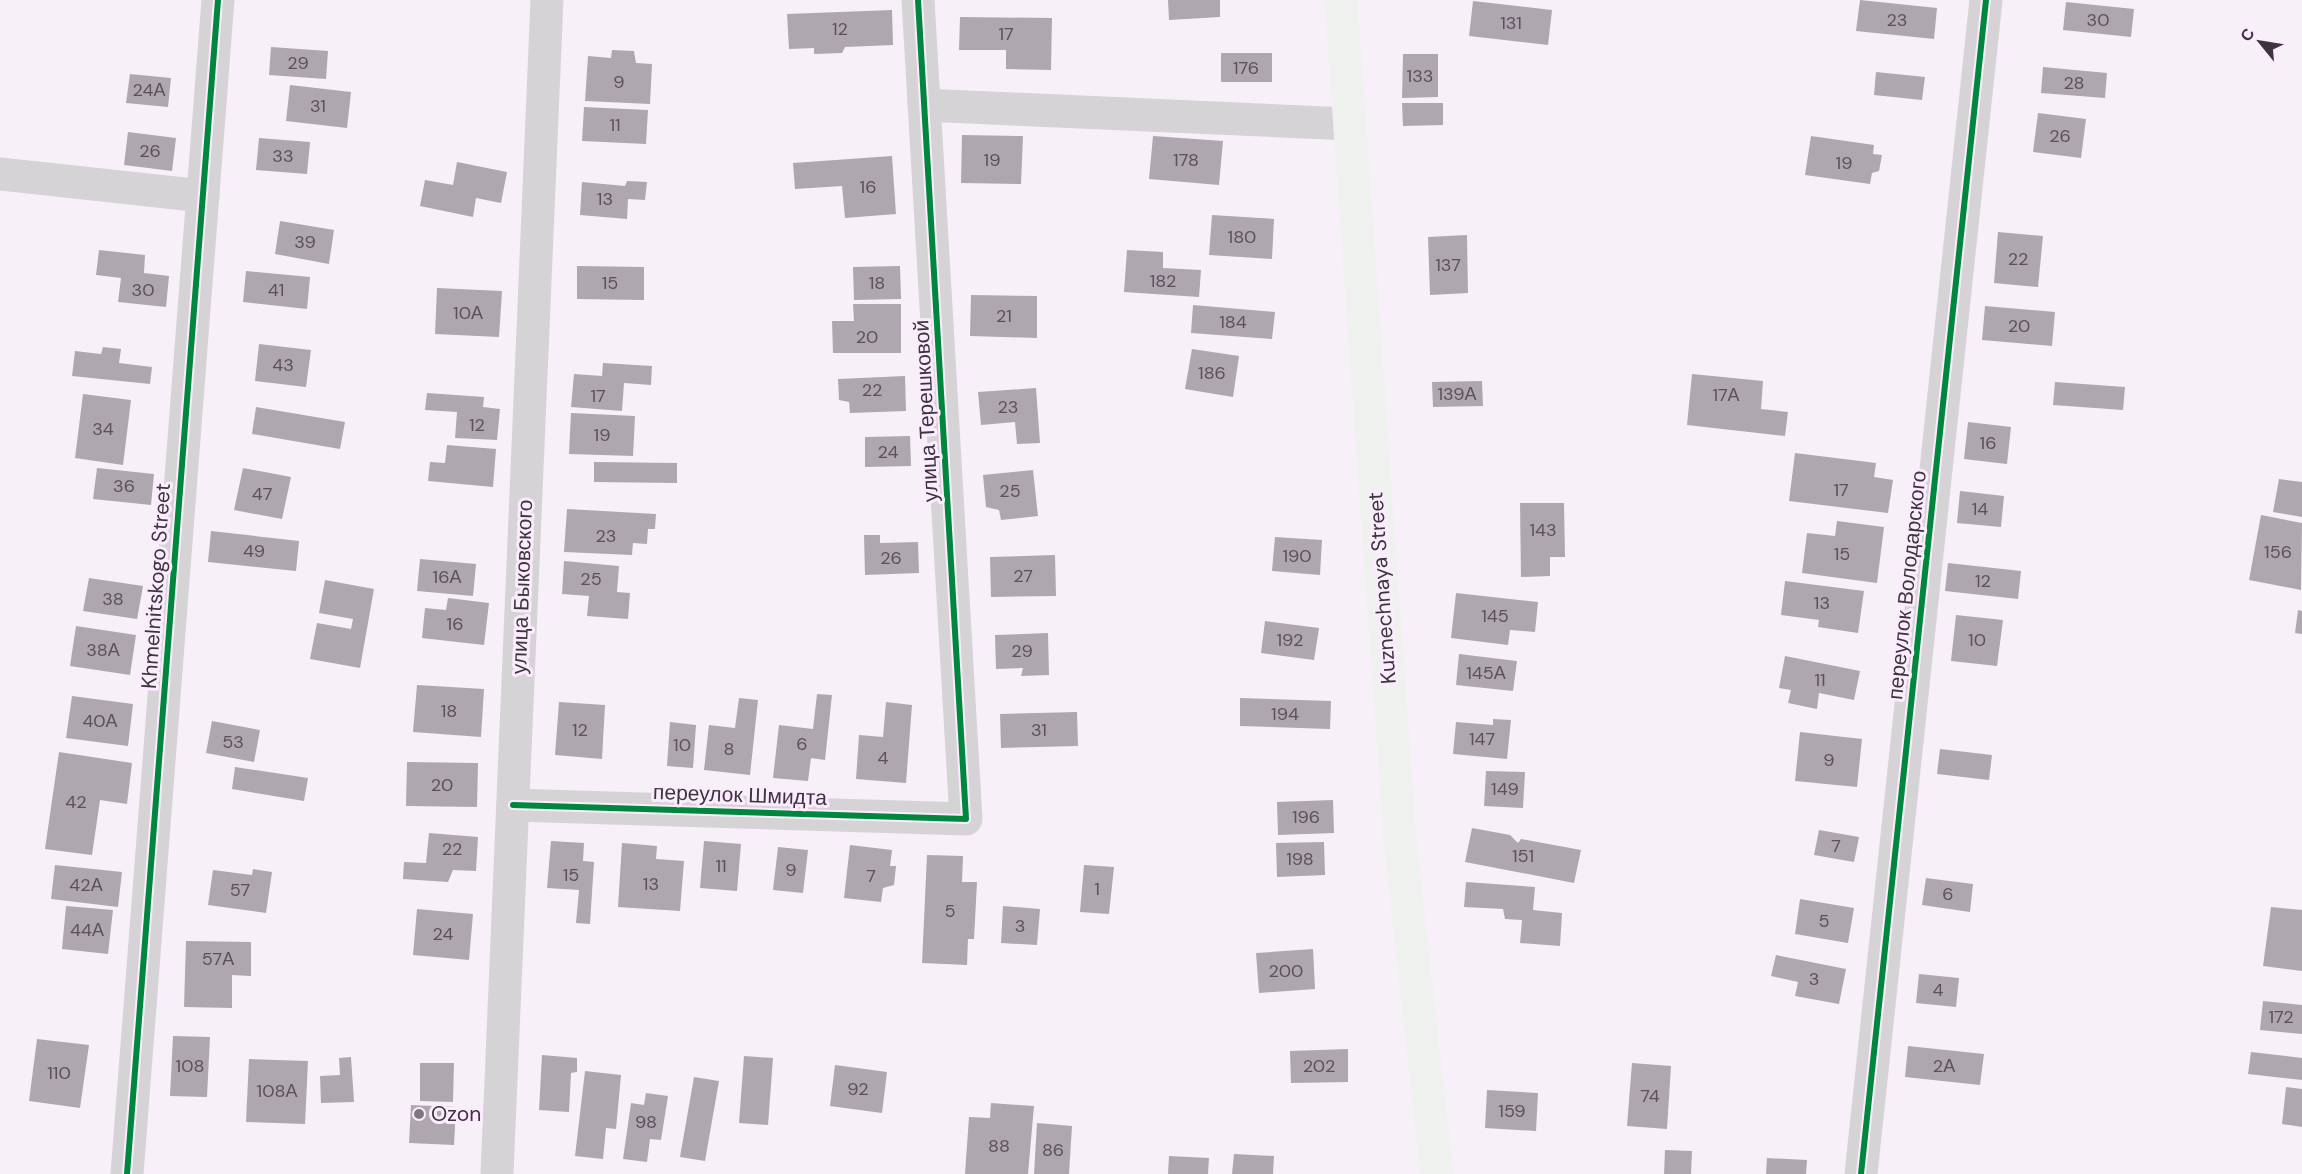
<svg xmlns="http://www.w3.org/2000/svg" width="2302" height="1174" viewBox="0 0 2302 1174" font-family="'DM Sans',sans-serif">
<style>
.building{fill:#afa7b0}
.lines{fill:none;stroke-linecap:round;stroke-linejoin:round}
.minor{stroke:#d6d3d6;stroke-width:33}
.major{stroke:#eff1ee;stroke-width:33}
.cycleway-casing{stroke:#fbecfd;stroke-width:10}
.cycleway{stroke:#00873e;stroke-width:6}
.poi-dot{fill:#7f7680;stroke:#fbecfd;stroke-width:2}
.labels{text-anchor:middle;stroke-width:6;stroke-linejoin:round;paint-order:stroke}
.number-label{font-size:18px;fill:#5a515b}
.street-label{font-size:21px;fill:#3e343f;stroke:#fbecfd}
.poi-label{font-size:21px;fill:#3e343f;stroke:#fbecfd;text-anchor:start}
</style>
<rect width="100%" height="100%" fill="#f8f0f9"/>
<g class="building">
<path d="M1168 0H1220V17L1169 20Z"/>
<path d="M1860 0 1937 8 1934 39 1856 31Z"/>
<path d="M1473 1 1552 10 1548 45 1469 36Z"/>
<path d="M2066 2 2134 9 2131 37 2063 30Z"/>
<path d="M892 10 893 45 845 47 842 53 814 54V48L789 49 787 14Z"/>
<path d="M960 17 1052 18 1051 70 1006 69V50H959Z"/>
<path d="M271 47 328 51 326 79 269 75Z"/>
<path d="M612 50 634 51 636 63 652 64 650 104 585 101 588 56 611 58Z"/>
<rect x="1221" y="53" width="51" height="29"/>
<path d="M1403 54H1438V97L1402 98Z"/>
<path d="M2043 67 2107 73 2105 98 2041 93Z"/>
<path d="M1876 72 1925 77 1922 100 1874 95Z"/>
<path d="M130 74 171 78 168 107 126 103Z"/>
<path d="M290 85 351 92 347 128 286 121Z"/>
<path d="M1402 103H1443V125L1403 126Z"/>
<path d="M584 107 648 110 646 144 582 141Z"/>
<path d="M2038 113 2086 119 2081 158 2033 152Z"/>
<path d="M128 132 176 138 172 171 124 165Z"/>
<path d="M962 135 1023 136 1021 184 961 183Z"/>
<path d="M1153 136 1223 141 1219 185 1149 179Z"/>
<path d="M1811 136 1874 145 1873 154 1882 155 1879 171 1872 173 1870 184 1805 175Z"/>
<path d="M259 138 310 142 307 174 256 170Z"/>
<path d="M892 156 896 214 845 218 842 186 795 189 793 163Z"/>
<path d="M457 162 507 172 501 203 476 198 473 217 420 206 425 180 453 185Z"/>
<path d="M627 181 647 182 645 200 628 199 627 219 580 215 582 182 625 186Z"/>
<path d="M1212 215 1274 219 1272 259 1209 255Z"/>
<path d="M280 221 334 230 329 264 275 254Z"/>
<path d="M1998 232 2043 236 2038 287 1994 283Z"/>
<path d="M1467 235 1468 293 1430 295 1428 237Z"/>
<path d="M99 250 145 255 144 273 169 276 166 307 118 302 121 278 96 275Z"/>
<path d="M1127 250 1163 252V268L1201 270 1199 297 1124 292Z"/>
<path d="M577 266 644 267V300L577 299Z"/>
<path d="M900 266 901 299 854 300 853 267Z"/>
<path d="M246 271 310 277 307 309 243 302Z"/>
<path d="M437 288 502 291 499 337 435 334Z"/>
<path d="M971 295 1037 296V338L970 336Z"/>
<path d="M853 304H901V353H833L832 321H854Z"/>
<path d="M1193 305 1275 312 1272 339 1191 333Z"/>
<path d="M1985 306 2055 312 2052 346 1982 340Z"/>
<path d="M259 344 311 350 306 387 255 381Z"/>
<path d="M103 347 121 349 119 363 152 367 150 384 72 376 75 351 101 354Z"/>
<path d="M1192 349 1239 356 1233 397 1185 389Z"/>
<path d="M603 363 652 366 651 385 624 383 622 411 571 407 574 374 602 376Z"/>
<path d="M1692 374 1763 381 1761 409 1788 412 1785 436 1687 425Z"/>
<path d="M905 376 906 411 850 413 849 402 839 400 838 379Z"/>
<path d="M1482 381 1483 406 1433 407 1432 382Z"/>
<path d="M2055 382 2125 387 2123 410 2053 405Z"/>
<path d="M1036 388 1040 443 1017 444 1015 422 981 425 978 392Z"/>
<path d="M427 393 484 397 483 407 500 409 497 440 455 438 457 412 425 410Z"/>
<path d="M83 394 131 400 123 465 75 458Z"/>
<path d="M256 407 345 422 340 449 252 434Z"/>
<path d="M571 413 635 416 633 456 569 454Z"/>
<path d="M1968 422 2011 427 2007 464 1964 459Z"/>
<path d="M910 436 911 466 865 467V437Z"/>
<path d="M447 445 496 449 493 487 428 481 430 462 445 463Z"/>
<path d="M1795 453 1876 463 1874 477 1893 480 1888 513 1789 501Z"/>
<path d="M594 462 677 463V483L594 482Z"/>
<path d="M97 468 154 474 151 505 93 499Z"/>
<path d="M243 468 291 477 282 519 234 510Z"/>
<path d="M1033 470 1038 516 1001 520 999 510 986 507 983 475Z"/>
<path d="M2279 479 2302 482V517L2273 512Z"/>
<path d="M1960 491 2004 496 2001 527 1957 523Z"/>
<path d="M1520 503H1564L1565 557H1550V576L1521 577Z"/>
<path d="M567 509 656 514 655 529H648L647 544 633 543 632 555 564 552Z"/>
<path d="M2261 515 2302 523 2301 590 2249 580Z"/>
<path d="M1837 521 1884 527 1877 583 1802 573 1807 533 1835 536Z"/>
<path d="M211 531 299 541 296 571 208 562Z"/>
<path d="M864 535H880V543L918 542 919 573 865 575Z"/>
<path d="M1275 537 1322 540 1320 575 1272 571Z"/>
<path d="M1055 555 1056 596 991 597 990 557Z"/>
<path d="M420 559 476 564 473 596 417 591Z"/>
<path d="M564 561 619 566 617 592 630 593 628 619 587 616 589 596 562 594Z"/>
<path d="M1948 563 2021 571 2018 599 1945 591Z"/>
<path d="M89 578 143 586 137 619 83 611Z"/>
<path d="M325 580 374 589 360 668 310 659 317 623 351 629 353 619 319 613Z"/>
<path d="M1785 581 1864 591 1858 633 1818 627 1819 620 1781 615Z"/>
<path d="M1456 593 1538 602 1535 632 1510 630 1508 645 1451 638Z"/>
<path d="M448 598 489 603 484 645 422 638 425 608 446 610Z"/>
<path d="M2298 610 2302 611V634L2295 633Z"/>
<path d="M1956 615 2003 620 1997 666 1951 661Z"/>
<path d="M1265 621 1319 628 1314 660 1261 653Z"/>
<path d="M76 626 136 635 130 675 70 666Z"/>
<path d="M1048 633 1049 675 1021 676 1023 668 996 669 995 635Z"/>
<path d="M1459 654 1517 661 1513 691 1456 685Z"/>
<path d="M1785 656 1860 671 1854 700 1819 693 1817 709 1788 703 1791 690 1779 688Z"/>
<path d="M417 685 484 689 481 737 413 732Z"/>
<path d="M817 694 832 695 825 760 811 758 808 781 773 778 779 725 813 729Z"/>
<path d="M72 696 133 704 128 746 66 738Z"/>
<path d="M739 698 758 700 750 775 704 770 709 725 735 728Z"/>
<path d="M1240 698 1331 701 1330 729 1240 726Z"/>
<path d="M559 702 605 705 602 759 555 755Z"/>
<path d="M886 702 912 705 906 783 856 779 859 735 883 737Z"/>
<path d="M1077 712 1078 746 1001 748 1000 714Z"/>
<path d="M1493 719 1511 720 1507 759 1453 754 1456 722 1493 725Z"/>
<path d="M212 721 260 730 254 762 206 753Z"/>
<path d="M670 722 696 725 693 768 667 766Z"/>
<path d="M1800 732 1862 739 1857 787 1795 781Z"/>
<path d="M1940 749 1992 755 1989 780 1937 774Z"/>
<path d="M59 752 132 763 127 804 100 800 92 855 45 849Z"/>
<path d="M407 762 478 763 477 807 406 806Z"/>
<path d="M235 767 308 778 304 801 232 789Z"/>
<path d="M1486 771 1525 772 1523 808 1484 806Z"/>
<path d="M1333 800 1334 833 1278 835 1277 802Z"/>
<path d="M1472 828 1510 835 1518 843 1521 839 1581 850 1574 883 1465 862Z"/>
<path d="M1819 830 1859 837 1854 862 1814 855Z"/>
<path d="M429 833 478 837 476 871 453 870 448 882 403 879 404 862 426 863Z"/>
<path d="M551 841 584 843 583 861 594 862 590 924 576 923 579 890 547 888Z"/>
<path d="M704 841 741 844 737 891 700 888Z"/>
<path d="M1324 842 1325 875 1277 877 1276 843Z"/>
<path d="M622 843 657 846 656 859 684 861 680 911 618 907Z"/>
<path d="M850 845 892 850 890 866H896L894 885 883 888 881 902 844 898Z"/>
<path d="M778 847 808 850 803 893 773 890Z"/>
<path d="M927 855 963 856 962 882H977L974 939H968L967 965 922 963Z"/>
<path d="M55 865 122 872 118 907 51 899Z"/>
<path d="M1084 865 1114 867 1109 914 1080 912Z"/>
<path d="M253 869 272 872 266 913 208 905 213 870 252 875Z"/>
<path d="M1926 878 1973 884 1970 912 1922 905Z"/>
<path d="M1466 882 1535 887 1533 910 1562 913 1560 946 1520 943 1522 920 1505 919 1503 909 1464 907Z"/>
<path d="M1800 899 1854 908 1848 943 1795 934Z"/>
<path d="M66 906 113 910 108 954 62 949Z"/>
<path d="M1003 906 1040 909 1037 945 1001 943Z"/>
<path d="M2271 907 2302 910V971L2263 966Z"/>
<path d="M417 909 473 914 469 960 413 955Z"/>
<path d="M186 941 251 942V976L232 975V1008L184 1007Z"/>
<path d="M1313 949 1315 989 1259 993 1256 953Z"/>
<path d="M1776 955 1846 969 1839 1004 1795 996 1798 982 1771 976Z"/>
<path d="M1919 974 1959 978 1956 1007 1916 1003Z"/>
<path d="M2263 1001 2302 1005V1034L2260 1030Z"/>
<path d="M173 1036 210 1037 207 1097 170 1096Z"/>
<path d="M37 1039 89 1045 80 1108 29 1101Z"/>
<path d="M1908 1046 1984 1054 1980 1085 1905 1077Z"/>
<path d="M1348 1049V1082L1291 1083 1290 1051Z"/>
<path d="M2251 1052 2302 1058V1080L2248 1074Z"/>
<path d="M542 1055 577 1058V1072L571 1073 569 1112 539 1110Z"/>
<path d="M744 1056 773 1058 768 1125 739 1123Z"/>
<path d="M351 1057 354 1102 321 1103 320 1076 340 1075 339 1058Z"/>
<path d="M249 1059 308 1061 305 1124 246 1122Z"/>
<path d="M420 1063H454L453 1102 420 1101Z"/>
<path d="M1632 1063 1671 1066 1667 1129 1627 1126Z"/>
<path d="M835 1065 887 1072 882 1113 830 1106Z"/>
<path d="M585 1071 621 1075 616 1129 606 1128 603 1159 575 1156Z"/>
<path d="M694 1077 719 1081 705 1161 680 1157Z"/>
<path d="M2286 1087 2302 1089V1127L2282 1124Z"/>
<path d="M1487 1090 1538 1093 1536 1131 1485 1128Z"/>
<path d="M646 1093 668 1096 661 1140 650 1139 647 1162 623 1159 631 1103 644 1105Z"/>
<path d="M991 1103 1034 1106 1028 1174H965L969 1117 990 1118Z"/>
<path d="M411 1105 456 1107 454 1145 409 1143Z"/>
<path d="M1037 1123 1072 1126 1069 1174H1034Z"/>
<path d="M1665 1150 1692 1151 1691 1174H1664Z"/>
<path d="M1234 1154 1274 1156 1273 1174H1232Z"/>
<path d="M1169 1156 1209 1158 1208 1174H1168Z"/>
<path d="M1767 1158 1807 1160 1806 1174H1766Z"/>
</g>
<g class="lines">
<g class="minor">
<path d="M924 105 1349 124"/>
<path d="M0 174 203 196"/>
<path d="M513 805 966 819 918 0"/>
<path d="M127 1174 218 0"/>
<path d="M497 1174 547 0"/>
<path d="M1861 1174 1986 0"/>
</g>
<path class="major" d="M1341 0 1400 840 1437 1174"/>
<defs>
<g id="cycleway">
<path d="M513 805 966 819 918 0"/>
<path d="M127 1174 218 0"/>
<path d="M1861 1174 1986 0"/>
</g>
</defs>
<use href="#cycleway" class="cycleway-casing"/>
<use href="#cycleway" class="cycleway"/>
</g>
<circle class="poi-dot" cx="419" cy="1114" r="6"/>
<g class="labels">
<g class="number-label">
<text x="1897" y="26">23</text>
<text x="2098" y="26">30</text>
<text x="1511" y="29">131</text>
<text x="840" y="35">12</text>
<text x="1006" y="40">17</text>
<text x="298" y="69">29</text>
<text x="1246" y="74">176</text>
<text x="1420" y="82">133</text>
<text x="619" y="88">9</text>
<text x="2074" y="89">28</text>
<text x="149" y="96">24А</text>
<text x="318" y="112">31</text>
<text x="615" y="131">11</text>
<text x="2060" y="142">26</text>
<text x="150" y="157">26</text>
<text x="283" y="162">33</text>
<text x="992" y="166">19</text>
<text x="1186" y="166">178</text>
<text x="1844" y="169">19</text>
<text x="868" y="193">16</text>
<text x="605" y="205">13</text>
<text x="1242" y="243">180</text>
<text x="305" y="248">39</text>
<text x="2018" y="265">22</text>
<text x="1448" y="271">137</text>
<text x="1163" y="287">182</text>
<text x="610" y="289">15</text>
<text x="877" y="289">18</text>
<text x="143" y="296">30</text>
<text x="276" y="296">41</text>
<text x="468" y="319">10А</text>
<text x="1004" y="322">21</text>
<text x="1233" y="328">184</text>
<text x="2019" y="332">20</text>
<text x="867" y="343">20</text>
<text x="283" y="371">43</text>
<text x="1212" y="379">186</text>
<text x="872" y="396">22</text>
<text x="1457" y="400">139А</text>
<text x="1726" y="401">17А</text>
<text x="598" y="402">17</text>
<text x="1008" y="413">23</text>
<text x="477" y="431">12</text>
<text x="103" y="435">34</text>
<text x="602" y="441">19</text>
<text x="1988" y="449">16</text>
<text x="888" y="458">24</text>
<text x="124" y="492">36</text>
<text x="1841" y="496">17</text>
<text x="1010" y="497">25</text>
<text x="262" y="500">47</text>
<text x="1980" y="515">14</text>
<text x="1543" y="536">143</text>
<text x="606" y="542">23</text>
<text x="254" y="557">49</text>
<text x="2278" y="558">156</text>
<text x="1842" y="560">15</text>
<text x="1297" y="562">190</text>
<text x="891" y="564">26</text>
<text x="1023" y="582">27</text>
<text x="447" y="583">16А</text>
<text x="591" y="585">25</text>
<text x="1983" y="587">12</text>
<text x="113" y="605">38</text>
<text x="1822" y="609">13</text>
<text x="1495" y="622">145</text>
<text x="455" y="630">16</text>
<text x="1290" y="646">192</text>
<text x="1977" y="646">10</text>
<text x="103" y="656">38А</text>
<text x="1022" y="657">29</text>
<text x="1486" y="679">145А</text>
<text x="1820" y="686">11</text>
<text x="449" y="717">18</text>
<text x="1285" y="720">194</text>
<text x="100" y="727">40А</text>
<text x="580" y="736">12</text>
<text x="1039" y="736">31</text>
<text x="1482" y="745">147</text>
<text x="233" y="748">53</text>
<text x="802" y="750">6</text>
<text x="682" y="751">10</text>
<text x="729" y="755">8</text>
<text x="883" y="764">4</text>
<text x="1829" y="766">9</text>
<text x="442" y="791">20</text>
<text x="1505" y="795">149</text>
<text x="76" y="808">42</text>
<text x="1306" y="823">196</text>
<text x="1836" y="852">7</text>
<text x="452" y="855">22</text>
<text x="1523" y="862">151</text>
<text x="1300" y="865">198</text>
<text x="721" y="872">11</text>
<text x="791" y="876">9</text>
<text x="571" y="881">15</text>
<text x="871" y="882">7</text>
<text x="651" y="890">13</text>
<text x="86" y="891">42А</text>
<text x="1097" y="895">1</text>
<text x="240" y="896">57</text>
<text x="1948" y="900">6</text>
<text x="950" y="917">5</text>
<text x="1824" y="927">5</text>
<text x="1020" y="932">3</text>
<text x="87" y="936">44А</text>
<text x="443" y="940">24</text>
<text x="218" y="965">57А</text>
<text x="1286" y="977">200</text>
<text x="1814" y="985">3</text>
<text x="1938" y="996">4</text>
<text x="2281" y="1023">172</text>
<text x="190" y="1072">108</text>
<text x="1319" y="1072">202</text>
<text x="1944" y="1072">2А</text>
<text x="59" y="1079">110</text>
<text x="858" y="1095">92</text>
<text x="277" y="1097">108А</text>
<text x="1650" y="1102">74</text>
<text x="1512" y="1117">159</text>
<text x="646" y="1128">98</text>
<text x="999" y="1152">88</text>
<text x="1053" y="1156">86</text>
</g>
<g class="street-label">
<text transform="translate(926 411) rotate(-93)" y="7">улица Терешковой</text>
<text transform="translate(1907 585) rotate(-84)" y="7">переулок Володарского</text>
<text transform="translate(156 586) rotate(-86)" y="7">Khmelnitskogo Street</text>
<text transform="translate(522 587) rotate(-88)" y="7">улица Быковского</text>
<text transform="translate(1382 588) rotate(-94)" y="7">Kuznechnaya Street</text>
<text transform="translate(740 795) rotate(2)" y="7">переулок Шмидта</text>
</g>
<g class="poi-label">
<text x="431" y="1121">Ozon</text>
</g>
</g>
<g transform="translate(2260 42) rotate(300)" stroke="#fbecfd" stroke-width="4.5" paint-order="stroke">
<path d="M0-4.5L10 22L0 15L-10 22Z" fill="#3e343f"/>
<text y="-9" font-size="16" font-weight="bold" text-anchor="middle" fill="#3e343f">С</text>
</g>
</svg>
